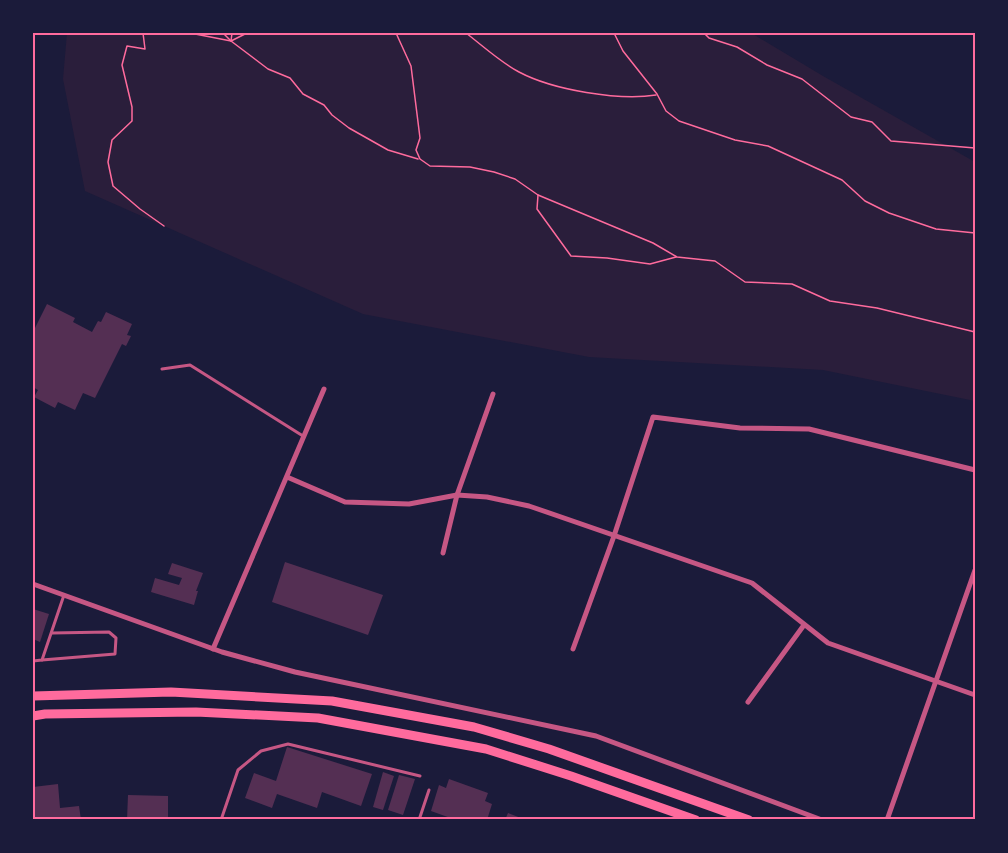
<svg xmlns="http://www.w3.org/2000/svg" width="1008" height="853" viewBox="0 0 1008 853" font-family="'DM Sans',sans-serif">
<style>
.green{fill:#2a1e3b}
.building{fill:#542f53}
.lines{fill:none;stroke-linecap:round;stroke-linejoin:round}
.path{stroke:#ff6b9d;stroke-width:1.5}
.service{stroke:#c65784;stroke-width:3}
.minor{stroke:#c65784;stroke-width:5}
.trunk{stroke:#ff6b9d;stroke-width:9}
.neatline{fill:none;stroke:#ff6b9d;stroke-width:2}
</style>
<rect width="100%" height="100%" fill="#1b1b3a"/>
<path class="green" d="M67 33H751L823 76 975 162V401L823 370 589 357 363 314 85 191 63 79Z"/>
<g class="building">
<path d="M47 304 75 318 73 322 92 332 98 321 101 322 106 312 132 324 127 335 131 336 126 346 122 344 95 398 83 393 75 410 58 402 55 408 34 397 38 390 33 387V332Z"/>
<path d="M285 562 383 595 368 635 272 602Z"/>
<path d="M172 563 203 573 196 591H198L194 605 151 592 155 578 179 585 182 578 168 574Z"/>
<path d="M33 609 49 614 40 642 33 639Z"/>
<path d="M287 747 372 774 361 806 322 792 317 808 277 794 272 808 245 798 254 773 276 781Z"/>
<path d="M383 772 394 776 383 810 373 807Z"/>
<path d="M399 775 415 779 403 815 388 810Z"/>
<path d="M449 779 488 793 485 801 492 804 487 820H456L431 811 439 785 446 788Z"/>
<path d="M58 784 60 808 79 806 81 820H33V787Z"/>
<path d="M128 795 168 796V820H127Z"/>
<path d="M508 813 526 820H505Z"/>
</g>
<g class="lines">
<g class="path">
<path d="M143 33 145 49 127 46 122 65 132 107V121L112 140 108 162 113 186 140 209 164 226"/>
<path d="M190 33 231 41 247 33"/>
<path d="M223 33 231 41 268 69 290 78 303 94 324 105 332 115 349 128 388 150 418 159"/>
<path d="M396 33 411 66 420 138 416 150 420 159 430 166 470 167 494 172 515 179 538 195 653 243 677 257 715 261 745 282 792 284 830 301 877 308 975 332"/>
<path d="M466 33C483 46 500 62 519 72 553 90 619 101 656 95"/>
<path d="M614 33 623 51 657 94 666 111 679 121 735 140 768 146 842 180 865 201 889 213 936 229 975 233"/>
<path d="M704 33 709 38 737 47 767 65 802 79 851 117 872 122 891 141 975 148"/>
<path d="M231 41 232 33"/>
<path d="M538 195 537 209 571 256 607 258 650 264 676 257"/>
</g>
<g class="service">
<path d="M162 369 190 365 303 436"/>
<path d="M42 660 115 654 116 638 109 632 52 633"/>
<path d="M33 661 42 660 64 595"/>
<path d="M221 820 238 770 261 751 288 744 420 776"/>
<path d="M419 820 429 790"/>
</g>
<g class="minor">
<path d="M287 477 345 502 409 504 457 495 487 497 529 506 752 583 828 643 975 695"/>
<path d="M443 553 457 495 493 394"/>
<path d="M33 584 222 652 295 672 596 736 822 820"/>
<path d="M213 649 324 389"/>
<path d="M573 649 614 536 653 417 740 428 809 429 975 470"/>
<path d="M748 702 804 625"/>
<path d="M887 820 975 570"/>
</g>
<g class="trunk">
<path d="M33 696 171 692 332 701 474 727 549 749 749 820"/>
<path d="M33 716 45 714 196 712 318 718 486 749 571 776 696 820"/>
</g>
</g>
<rect width="1008" height="853" fill="none" stroke="#1b1b3a" stroke-width="69"/>
<rect x="34" y="34" width="940" height="784" class="neatline"/>
</svg>
